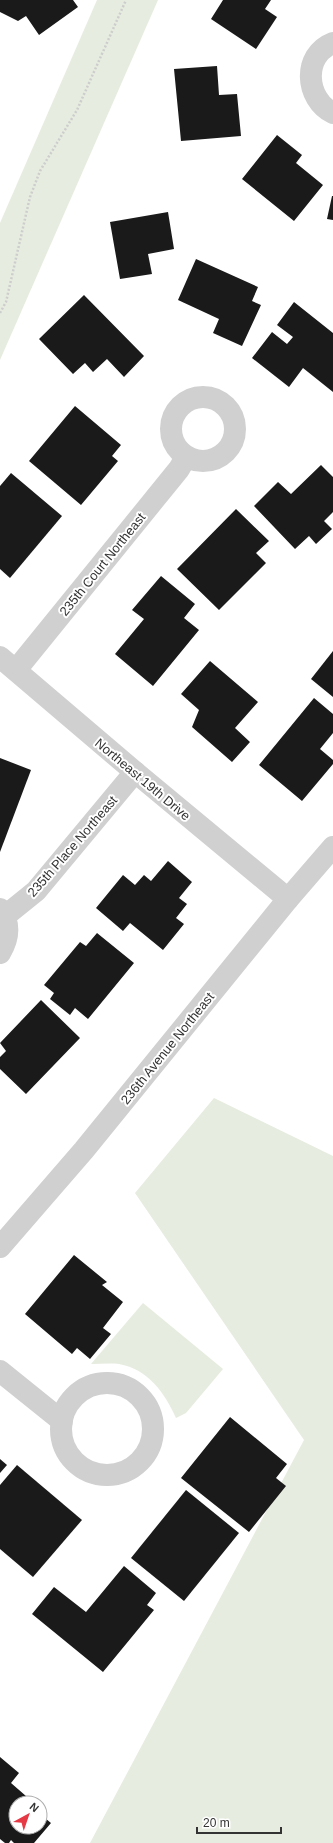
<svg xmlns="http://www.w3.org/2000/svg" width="333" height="1843" viewBox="0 0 333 1843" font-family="Helvetica,sans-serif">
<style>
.green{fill:#e6ecdf}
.building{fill:#1a1a1a}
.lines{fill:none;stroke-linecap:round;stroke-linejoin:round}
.path{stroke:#cdcdcd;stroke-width:2.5;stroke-dasharray:2 2;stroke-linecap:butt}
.minor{stroke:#d0d0d0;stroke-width:22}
.labels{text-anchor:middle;stroke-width:4;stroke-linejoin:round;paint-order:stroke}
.street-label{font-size:13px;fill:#333;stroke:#fff}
</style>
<rect width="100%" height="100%" fill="#fff"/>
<g class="green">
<path d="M97 0H158L0 360V223Z"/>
<path d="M214 1098 333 1156V1843H90L304 1440 135 1193Z"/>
<path d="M143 1303 223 1369 186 1413 176 1418C165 1393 148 1369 119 1364 110 1363 100 1364 91 1364Z"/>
</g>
<g class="building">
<path d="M0 0H73L78 7 39 35 26 16 18 21 0 12Z"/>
<path d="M223 0H271L265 9 277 17 256 49 211 19Z"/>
<path d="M217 66 219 95 237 94 241 136 181 141 174 69Z"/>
<path d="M277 135 302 155 296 163 323 185 294 221 242 179Z"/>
<path d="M332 196H333V220L327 219Z"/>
<path d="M168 212 174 249 148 254 152 274 120 279 110 222Z"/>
<path d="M196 259 258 287 252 301 261 305 242 346 213 333 219 319 178 300Z"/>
<path d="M84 295 144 356 124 377 107 359 93 372 85 363 73 374 39 339Z"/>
<path d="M294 302 333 333V392L303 368 289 387 252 358 272 332 287 344 293 337 277 325Z"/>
<path d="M75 406 121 445 112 456 118 461 81 505 29 461Z"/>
<path d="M321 465 333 477V512L324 521 332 529 316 544 309 536 295 549 254 506 278 482 291 494Z"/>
<path d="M11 473 62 516 10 578 0 569V486Z"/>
<path d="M236 509 269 541 256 553 266 563 219 610 177 569Z"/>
<path d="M161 576 195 604 184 618 199 630 153 686 115 654 144 619 132 610Z"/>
<path d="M333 651V697L311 679Z"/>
<path d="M210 661 258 702 235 728 250 742 232 762 192 727 199 710 181 694Z"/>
<path d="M314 698 333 714V733L320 749 333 760V764L302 801 259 765Z"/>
<path d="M0 758 31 770 0 852Z"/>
<path d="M168 861 192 882 179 898 187 904 176 918 184 924 163 950 130 923 123 931 96 908 123 875 135 885 144 875 151 881Z"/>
<path d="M97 933 134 963 88 1019 75 1008 70 1015 50 999 54 993 44 985 80 942 86 946Z"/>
<path d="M41 1000 80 1038 26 1094 0 1069V1057L6 1051 0 1043Z"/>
<path d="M74 1255 107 1282 102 1285 123 1302 103 1328 111 1334 90 1359 77 1348 72 1354 25 1314Z"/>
<path d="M230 1417 287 1464 276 1478 286 1486 249 1532 181 1478Z"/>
<path d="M0 1459 7 1465 0 1473Z"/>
<path d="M17 1465 82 1520 33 1577 0 1549V1485Z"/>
<path d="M186 1490 239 1533 184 1601 131 1558Z"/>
<path d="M124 1566 156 1593 147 1605 154 1610 103 1672 32 1614 54 1587 86 1612Z"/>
<path d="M0 1757 19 1773 11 1783 34 1803H16V1827H40V1814L51 1823 34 1843H14L11 1840 9 1843H5L0 1839Z"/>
</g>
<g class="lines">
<path class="path" d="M0 313 6 302 30 197 40 171 77 110 126 0"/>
<g class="minor">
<path d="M333 43C302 55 305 99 333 113"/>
<circle cx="203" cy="429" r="32"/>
<path d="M0 657 135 772 288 899"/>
<path d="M16 670 179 469 186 457"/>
<path d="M0 909C10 923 9 938 0 953"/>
<path d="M5 916 36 891 135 772"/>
<path d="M0 1247 84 1150 288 899 333 847"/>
<path d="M0 1371 62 1421"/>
<circle cx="107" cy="1429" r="46"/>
</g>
</g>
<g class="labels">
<g class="street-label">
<text transform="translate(102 564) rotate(-51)" y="5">235th Court Northeast</text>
<text transform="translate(143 779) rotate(40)" y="5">Northeast 19th Drive</text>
<text transform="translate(72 846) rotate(-49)" y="5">235th Place Northeast</text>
<text transform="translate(167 1048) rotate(-51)" y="5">236th Avenue Northeast</text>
</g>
</g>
<g transform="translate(28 1815) rotate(40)"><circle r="19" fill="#ffffff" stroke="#adadad"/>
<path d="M0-3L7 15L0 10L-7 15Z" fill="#e63946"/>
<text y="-6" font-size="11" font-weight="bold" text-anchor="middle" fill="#333333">N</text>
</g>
<path d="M197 1827v6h84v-6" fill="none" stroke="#333333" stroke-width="2"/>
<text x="203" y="1827" font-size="12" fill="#333333" stroke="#ffffff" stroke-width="3" paint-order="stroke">20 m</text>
</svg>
